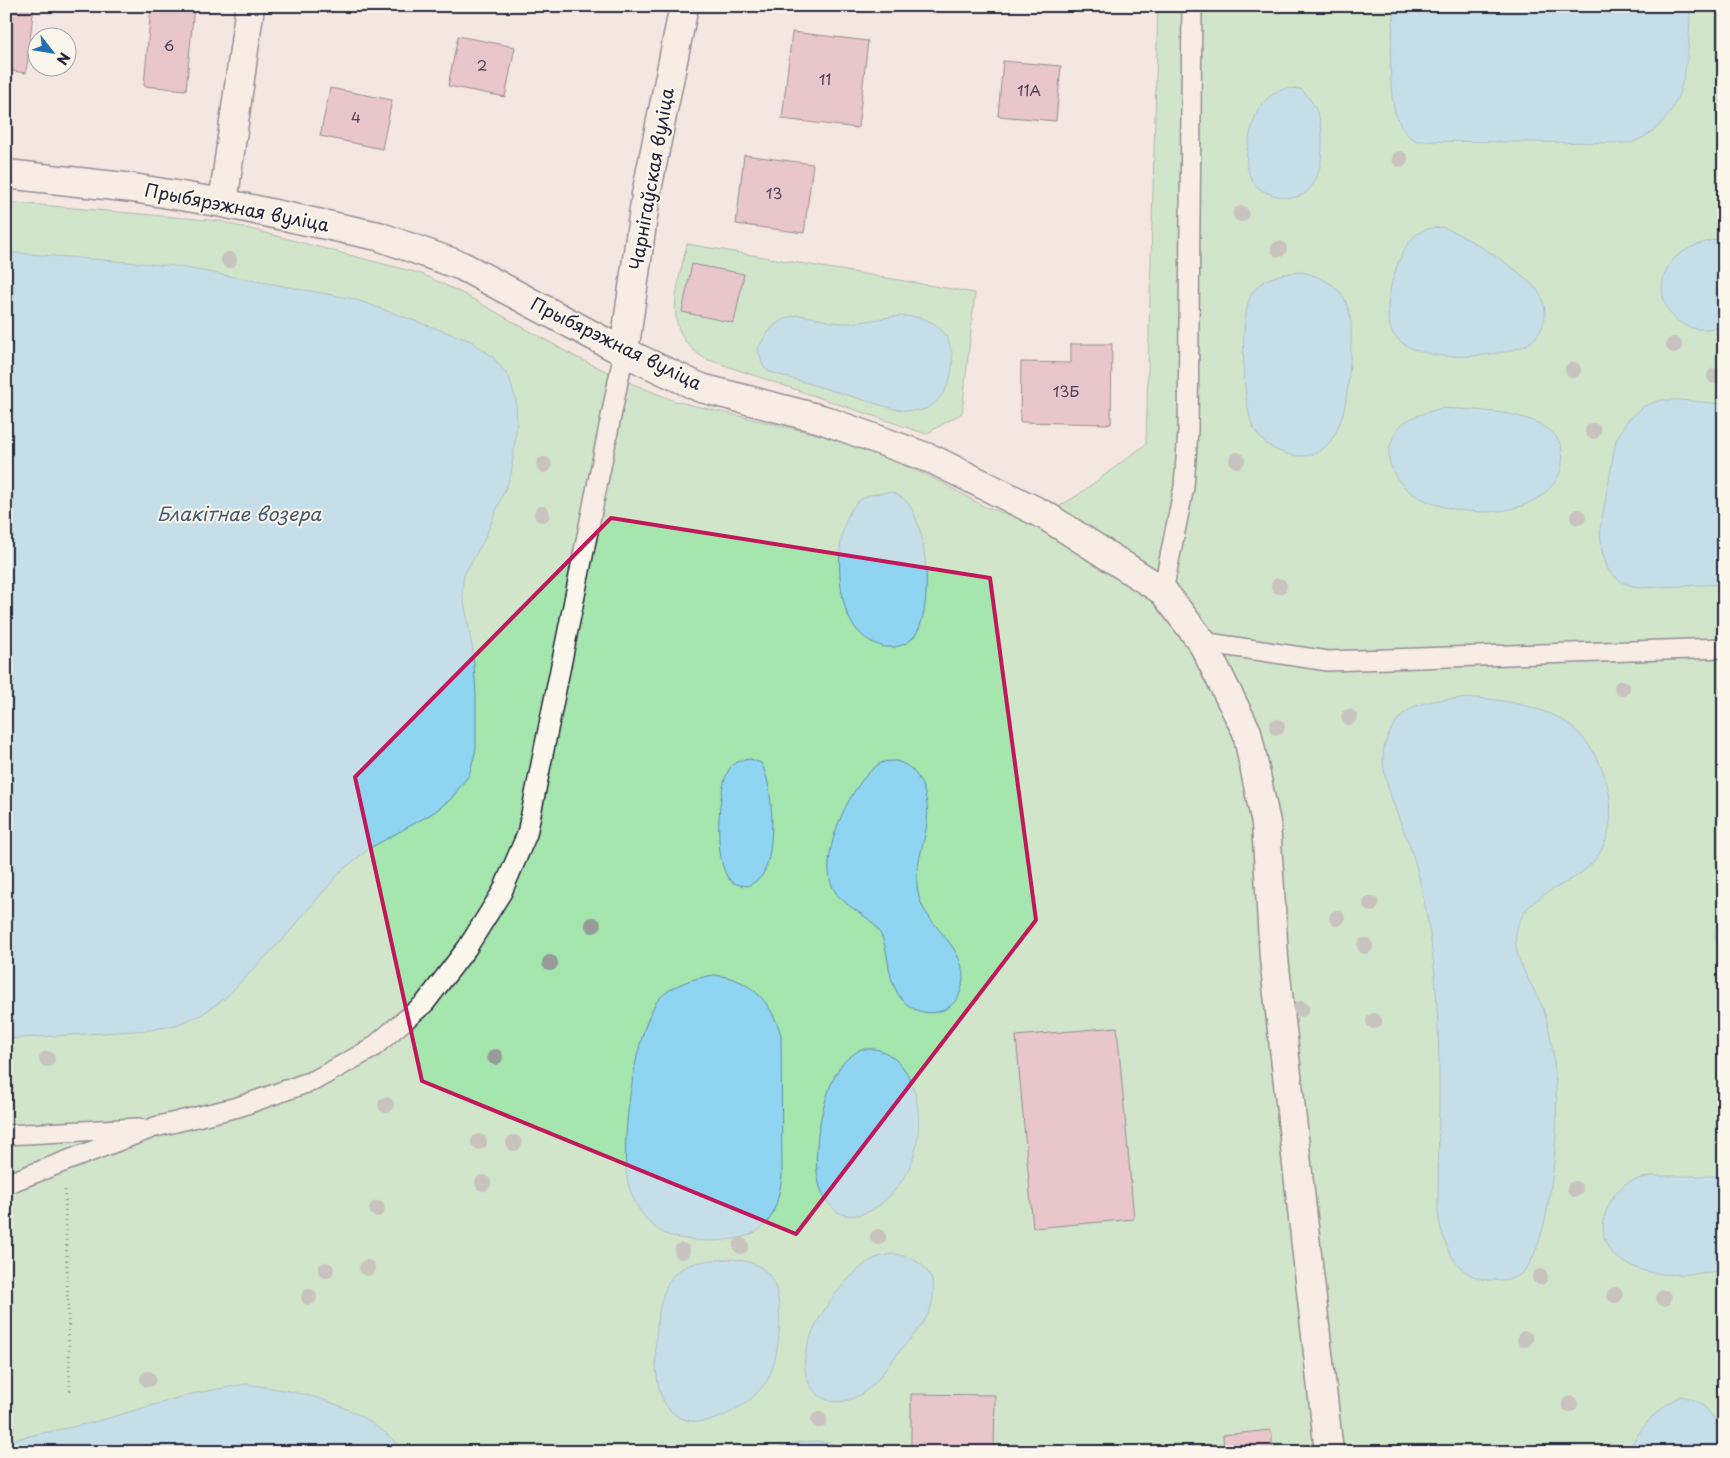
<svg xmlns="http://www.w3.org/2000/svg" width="1730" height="1458" viewBox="0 0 1730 1458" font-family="'Playpen Sans',sans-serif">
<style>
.green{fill:#a5e5ae;stroke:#648474}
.water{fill:#8fd5f1;stroke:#638da8}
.building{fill:#d9a1b1;stroke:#22223b}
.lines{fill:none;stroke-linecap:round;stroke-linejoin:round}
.lane-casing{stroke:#22223b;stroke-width:22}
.street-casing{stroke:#22223b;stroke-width:31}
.path{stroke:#22223b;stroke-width:3;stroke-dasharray:1 4;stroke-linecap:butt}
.lane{stroke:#fbf7ec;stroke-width:19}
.street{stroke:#fbf7ec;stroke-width:28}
.tree{fill:#969a98}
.marked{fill:none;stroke:#c2185b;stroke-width:4;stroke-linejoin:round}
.labels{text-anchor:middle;stroke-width:4;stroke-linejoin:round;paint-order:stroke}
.number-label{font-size:15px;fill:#504258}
.street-label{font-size:18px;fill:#22223b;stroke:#fbf7ec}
.water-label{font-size:19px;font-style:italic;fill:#435872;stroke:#fbf7ec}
</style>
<rect width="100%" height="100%" fill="#f4e6e0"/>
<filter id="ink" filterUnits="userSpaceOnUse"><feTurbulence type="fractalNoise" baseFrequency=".02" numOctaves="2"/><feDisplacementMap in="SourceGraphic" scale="10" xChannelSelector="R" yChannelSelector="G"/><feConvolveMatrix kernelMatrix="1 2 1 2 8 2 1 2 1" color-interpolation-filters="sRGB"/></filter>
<g filter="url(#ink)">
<g class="green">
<path d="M1158 6H1724V1452H6V202L219 221 422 274 462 293 574 356 633 384 675 401 820 435 877 453 939 481 983 506 1012 516 1030 517 1055 509 1078 495 1146 444Z"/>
<path d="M687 244 975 293 962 413 926 434 706 359C659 332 678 287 687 244Z"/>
</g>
<g class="water">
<path d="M1394 6H1690C1689 58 1688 122 1631 143L1417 141C1413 139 1408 136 1405 132 1382 103 1393 41 1394 6Z"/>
<path d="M1287 88 1301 89C1317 105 1323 122 1322 144 1322 172 1313 206 1277 196 1270 194 1258 190 1254 183 1244 170 1246 151 1250 135 1256 110 1261 97 1287 88Z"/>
<path d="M1443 227C1466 236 1522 270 1537 290 1545 301 1547 313 1543 325 1535 348 1512 351 1491 354 1463 358 1413 360 1394 335 1378 314 1397 248 1417 234 1426 228 1433 228 1443 227Z"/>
<path d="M1724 237V326C1714 328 1703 331 1693 328 1663 321 1653 285 1672 261 1684 247 1707 241 1724 237Z"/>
<path d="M6 252 175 266 354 299 471 341 493 357 509 377 516 400 517 424 511 475 484 540 464 575 462 590 473 652 476 694V749L469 775 451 799 433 813 370 848 342 870 284 938 224 999 201 1015 176 1025 150 1030 6 1039Z"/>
<path d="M1303 272C1319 277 1337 283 1345 300 1354 318 1351 340 1350 360 1348 392 1344 458 1299 456 1280 455 1261 444 1253 427 1242 403 1239 315 1252 293 1263 276 1285 273 1303 272Z"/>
<path d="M798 315C813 316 828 323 843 323 872 324 906 307 933 323 962 341 957 391 928 408 918 413 905 410 894 409L770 372 763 366 758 349C767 330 777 319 798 315Z"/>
<path d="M1661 400H1681L1724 404V584L1639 588 1621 582 1608 570 1602 551 1600 530 1616 440 1627 421 1644 406Z"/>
<path d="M1442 408C1481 411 1576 409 1561 469 1556 487 1539 500 1521 506 1490 517 1443 512 1415 495 1395 483 1382 460 1393 438 1395 434 1397 428 1400 425 1412 416 1428 412 1442 408Z"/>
<path d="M892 492C896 495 902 497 905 500 928 521 935 615 913 638 890 660 856 639 847 613 837 587 835 528 854 506 863 494 878 493 892 492Z"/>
<path d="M1478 698C1507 701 1533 705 1559 718 1605 743 1629 819 1594 861 1571 889 1523 891 1516 933 1512 961 1535 986 1544 1011 1552 1036 1555 1064 1556 1090 1559 1130 1551 1240 1525 1270 1518 1278 1508 1280 1498 1280 1457 1283 1444 1248 1438 1214 1438 1111 1445 997 1423 896 1420 881 1416 864 1411 849 1401 821 1376 772 1385 744 1401 696 1437 700 1478 698Z"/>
<path d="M750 759 761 763C774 784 776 852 763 874 760 879 753 883 748 886 742 885 734 885 730 880 713 864 717 786 730 768 735 761 743 760 750 759Z"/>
<path d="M896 761C910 765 916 772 922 785 939 827 911 855 918 893 924 927 970 946 962 986 955 1020 912 1021 897 992 886 973 890 950 879 931 869 913 839 907 831 883 820 851 852 779 881 763 885 761 892 761 896 761Z"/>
<path d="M1724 910V959C1713 942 1711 927 1724 910Z"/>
<path d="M714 975C750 978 771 1001 781 1035L782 1177C779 1194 776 1214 764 1226 745 1245 692 1243 668 1235 655 1230 643 1217 636 1204 633 1198 630 1190 628 1183 619 1147 635 1027 659 999 673 984 694 978 714 975Z"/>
<path d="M861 1049C866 1049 874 1048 879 1050 918 1063 924 1118 915 1152 907 1182 875 1224 841 1214 836 1212 833 1208 829 1204 804 1176 821 1099 838 1070 844 1060 852 1055 861 1049Z"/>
<path d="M1651 1176H1724V1271C1697 1273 1662 1279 1636 1268 1630 1265 1618 1260 1613 1254 1594 1234 1605 1200 1625 1184 1631 1180 1643 1178 1651 1176Z"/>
<path d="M896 1254C931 1261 943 1285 926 1318 918 1332 905 1344 895 1357 884 1370 873 1390 856 1397 846 1402 833 1404 823 1398 775 1368 833 1288 864 1265 873 1257 884 1255 896 1254Z"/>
<path d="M732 1259C746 1261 759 1263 769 1275 786 1295 780 1355 769 1377 751 1410 688 1444 664 1402 650 1377 654 1298 672 1277 686 1260 712 1260 732 1259Z"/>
<path d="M246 1384C309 1393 361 1403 405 1452H6V1441L95 1422 191 1394Z"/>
<path d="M1680 1396C1708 1400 1722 1424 1723 1452H1628C1639 1428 1657 1409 1680 1396Z"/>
<path d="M818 1441 834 1444 843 1452H763L799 1442Z"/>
</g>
<g class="building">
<path d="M6 6H34L26 73 6 70Z"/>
<path d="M151 6H194L186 90 144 86Z"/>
<path d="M792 32 868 41 858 128 782 119Z"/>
<path d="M458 36 515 47 505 97 448 86Z"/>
<path d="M1003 61 1061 66 1056 121 998 116Z"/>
<path d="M330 88 392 100 382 149 320 136Z"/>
<path d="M744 155 813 164 804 233 736 224Z"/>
<path d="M692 264 744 274 734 323 682 312Z"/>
<path d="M1071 344H1112L1111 424 1020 422 1021 362 1071 363Z"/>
<path d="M1117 1027 1134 1219 1033 1228 1016 1036Z"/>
<path d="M911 1394 995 1395 994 1452H911Z"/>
<path d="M1271 1430 1273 1452H1224L1223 1435Z"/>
</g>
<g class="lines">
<defs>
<g id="lane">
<path d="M1163 591 1184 487 1188 431 1192 6"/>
<path d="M1202 642 1328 661 1724 648"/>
<path d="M6 1135 139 1128"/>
<path d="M6 1184 155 1127 238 1107 315 1080 371 1049 425 1003 467 948 502 892 527 834 624 352"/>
</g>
<g id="street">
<path d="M6 174 133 188 223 203 378 236 462 266 624 352 701 388 821 419 934 460 1046 516 1163 591 1202 642 1247 732 1266 823 1274 958 1329 1452"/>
<path d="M223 203 250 6"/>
<path d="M624 352 646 195 684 6"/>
</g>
</defs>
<use href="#lane" class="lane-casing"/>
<use href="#street" class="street-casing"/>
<path class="path" d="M65 1190 70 1392"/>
<use href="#lane" class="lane"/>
<use href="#street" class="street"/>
</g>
<g class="tree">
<circle cx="1400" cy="159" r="8"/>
<circle cx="1241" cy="214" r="8"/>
<circle cx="1279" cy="249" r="8"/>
<circle cx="229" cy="260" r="8"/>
<circle cx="1674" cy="345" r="8"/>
<circle cx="1573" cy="370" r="8"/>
<circle cx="1715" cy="376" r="8"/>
<circle cx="1593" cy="431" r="8"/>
<circle cx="1237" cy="460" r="8"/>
<circle cx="544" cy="465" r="8"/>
<circle cx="542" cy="514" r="8"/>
<circle cx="1578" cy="517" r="8"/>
<circle cx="1279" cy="586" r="8"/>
<circle cx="1622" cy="688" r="8"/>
<circle cx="1349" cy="717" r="8"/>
<circle cx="1277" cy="727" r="8"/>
<circle cx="1371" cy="904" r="8"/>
<circle cx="1337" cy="918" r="8"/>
<circle cx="593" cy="925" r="8"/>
<circle cx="1365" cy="946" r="8"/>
<circle cx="550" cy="963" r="8"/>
<circle cx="1301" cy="1009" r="8"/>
<circle cx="1374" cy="1021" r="8"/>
<circle cx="495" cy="1057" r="8"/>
<circle cx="47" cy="1059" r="8"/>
<circle cx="386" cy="1105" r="8"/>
<circle cx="479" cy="1142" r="8"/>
<circle cx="514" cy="1143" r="8"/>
<circle cx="483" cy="1183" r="8"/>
<circle cx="1575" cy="1189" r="8"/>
<circle cx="377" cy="1209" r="8"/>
<circle cx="878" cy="1237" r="8"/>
<circle cx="741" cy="1246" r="8"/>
<circle cx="682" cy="1251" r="8"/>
<circle cx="367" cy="1268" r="8"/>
<circle cx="326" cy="1270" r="8"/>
<circle cx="1540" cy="1277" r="8"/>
<circle cx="1615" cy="1295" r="8"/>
<circle cx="309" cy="1297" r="8"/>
<circle cx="1664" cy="1298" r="8"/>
<circle cx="1525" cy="1339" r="8"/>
<circle cx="148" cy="1379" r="8"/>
<circle cx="1570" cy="1404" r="8"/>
<circle cx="819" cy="1420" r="8"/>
</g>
</g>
<path d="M0 0H1730V1458H0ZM611 518 990 578 1036 920 796 1234 422 1081 355 777Z" fill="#f4e6e0" fill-opacity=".55" fill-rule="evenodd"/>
<path class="marked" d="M611 518 990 578 1036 920 796 1234 422 1081 355 777Z"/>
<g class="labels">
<g class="number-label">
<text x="169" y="51">6</text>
<text x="482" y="71">2</text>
<text x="825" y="85">11</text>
<text x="1029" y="96">11А</text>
<text x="356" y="123">4</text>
<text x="774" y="199">13</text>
<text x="1066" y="397">13Б</text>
</g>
<g class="street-label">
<text transform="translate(652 179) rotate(-80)" y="6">Чарнігаўская вуліца</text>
<text transform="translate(237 208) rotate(11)" y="6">Прыбярэжная вуліца</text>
<text transform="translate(616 344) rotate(26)" y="6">Прыбярэжная вуліца</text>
</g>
<g class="water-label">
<text x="239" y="521">Блакітнае возера</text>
</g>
</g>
<rect width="1730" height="1458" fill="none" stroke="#fbf7ec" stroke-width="25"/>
<rect x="12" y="12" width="1705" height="1433" fill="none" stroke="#22223b" stroke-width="2" filter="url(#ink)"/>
<g transform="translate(52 52) rotate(121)"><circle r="24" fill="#fbf7ec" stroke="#a4a2a5"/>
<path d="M0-4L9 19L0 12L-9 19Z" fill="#1f6fb2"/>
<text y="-8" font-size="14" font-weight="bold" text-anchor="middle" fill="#22223b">N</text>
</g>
</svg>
